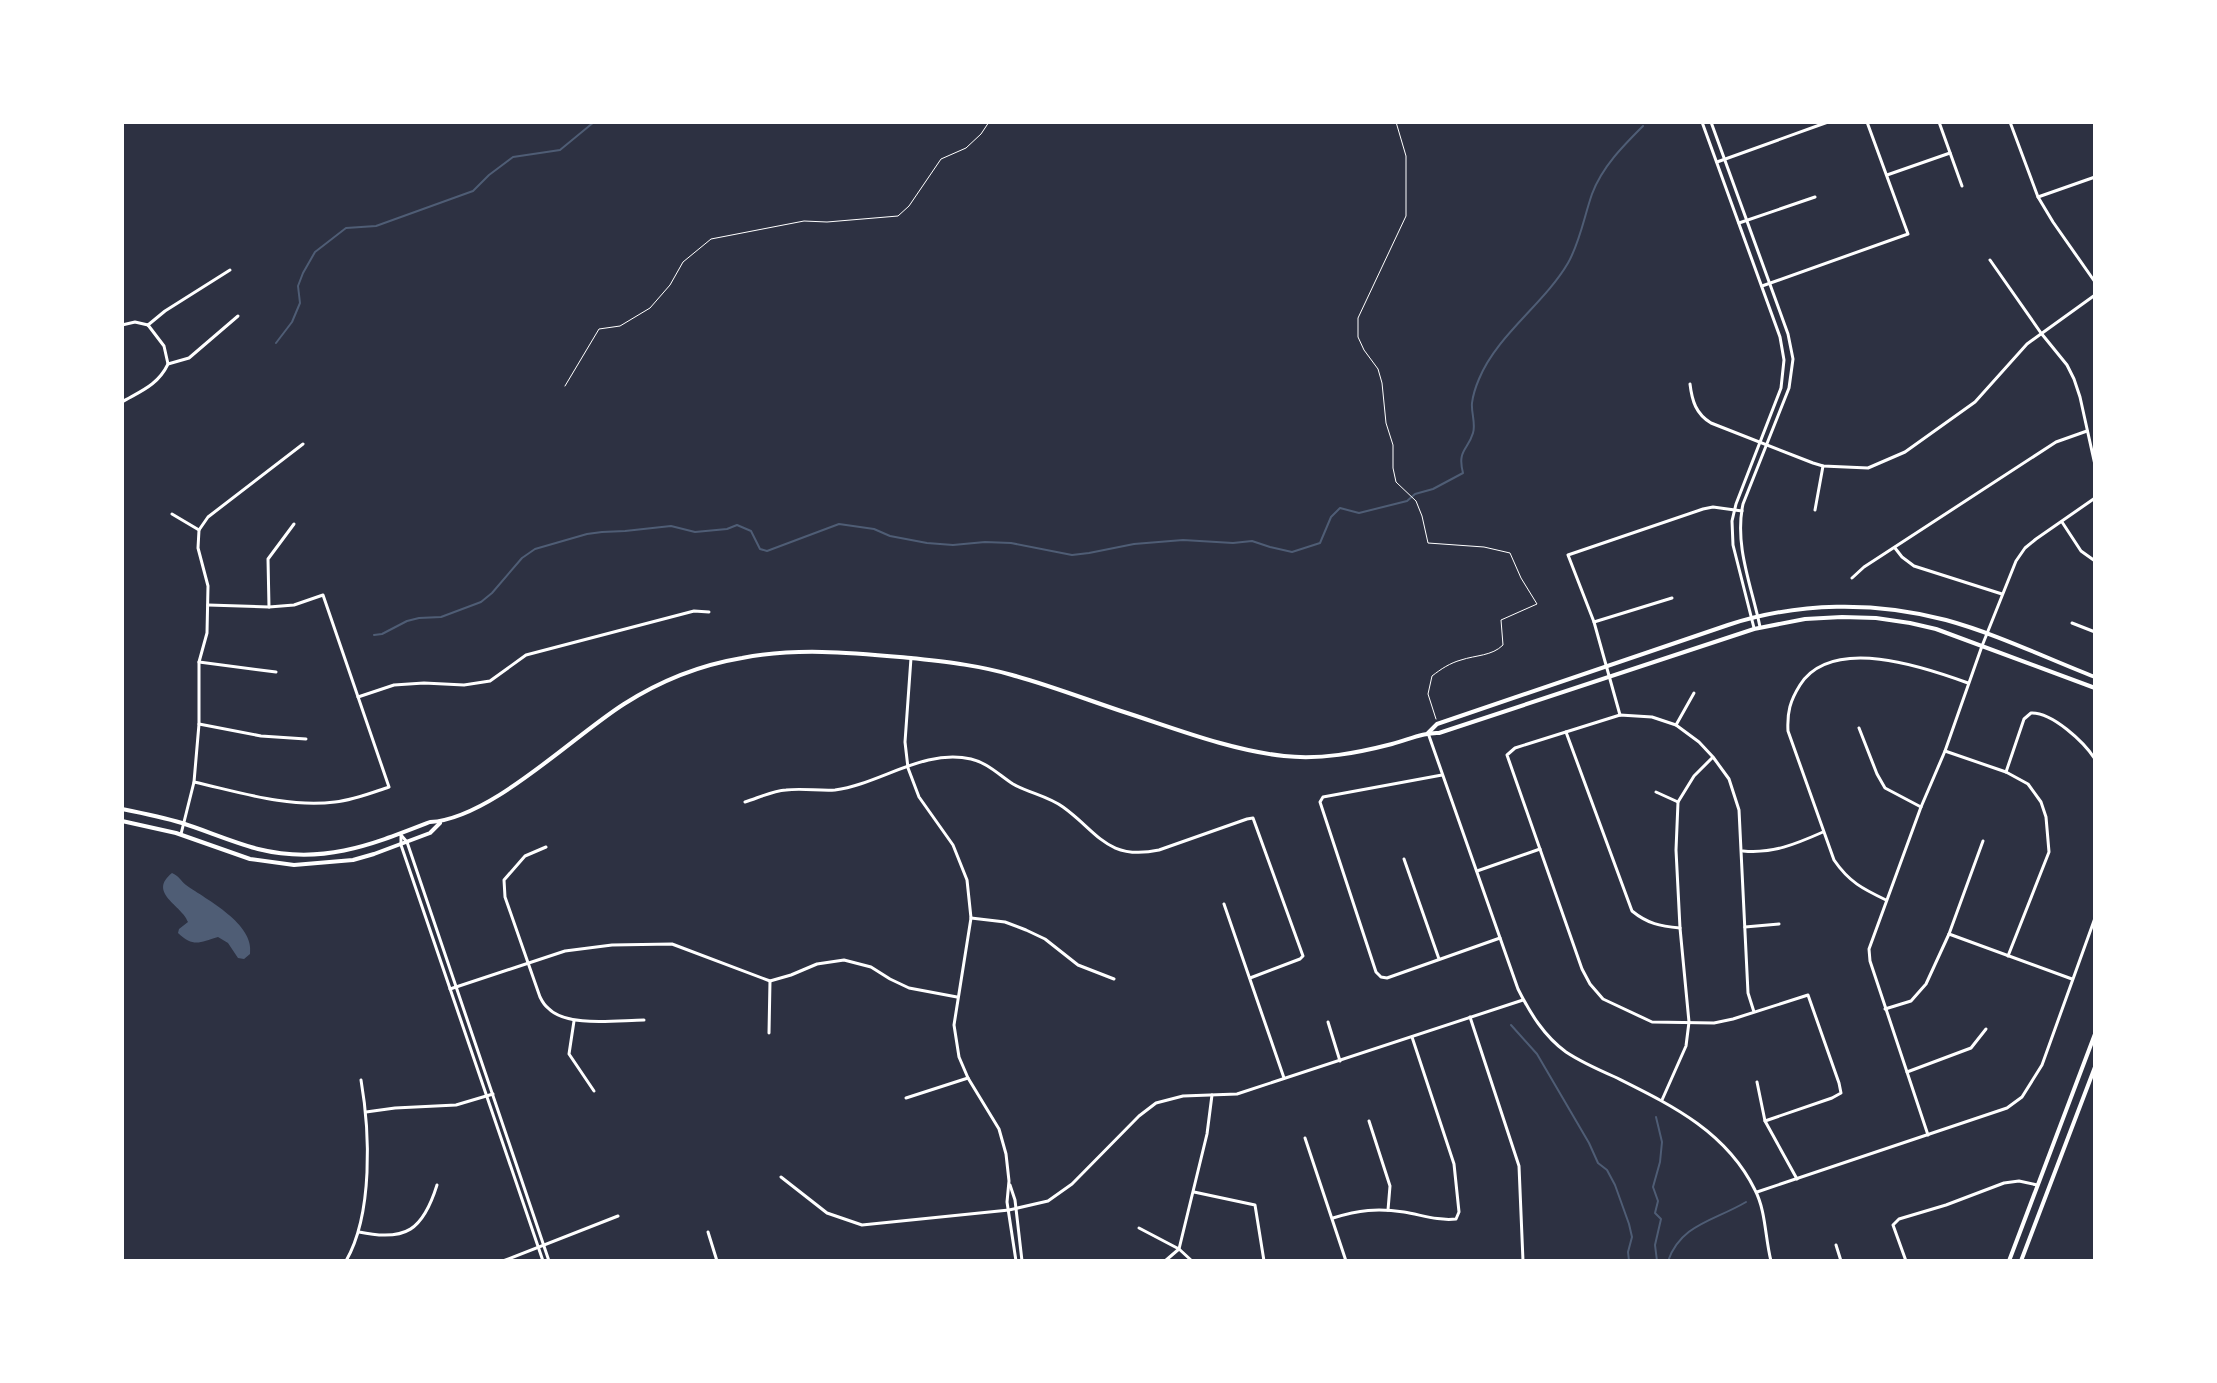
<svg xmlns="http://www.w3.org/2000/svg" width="2217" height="1383" viewBox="0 0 2217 1383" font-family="Quicksand,sans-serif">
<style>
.water{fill:#4f5d75}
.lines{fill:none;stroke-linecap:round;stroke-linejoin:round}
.stream{stroke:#4f5d75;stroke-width:2}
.service{stroke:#fff;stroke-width:1}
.minor{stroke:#fff;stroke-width:3}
.tertiary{stroke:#fff;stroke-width:3}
.secondary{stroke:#fff;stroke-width:4}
.primary{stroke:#fff;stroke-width:4}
</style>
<rect width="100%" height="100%" fill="#2d3142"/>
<path class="water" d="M172 873C179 876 180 880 186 885 207 900 255 924 250 954L244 959 238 958 228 943 218 937C200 942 194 948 178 933L179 929 188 922C182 905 147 893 172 873Z"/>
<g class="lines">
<g class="stream">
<path d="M276 343 292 322 300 303 298 286 303 273 315 252 346 228 376 226 473 191 489 175 513 157 560 150 594 122"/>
<path d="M374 635 382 634 407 621 419 618 441 617 481 602 492 593 522 558 535 549 587 534 602 532 625 531 671 526 695 532 727 529 737 525 751 531 760 549 767 551 839 524 874 529 890 536 927 543 953 545 985 542 1011 543 1072 555 1089 553 1134 544 1183 540 1233 543 1252 541 1270 547 1292 552 1320 543 1331 517 1340 508 1359 513 1407 501 1415 494 1433 489 1463 473C1457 450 1468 450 1473 433 1476 424 1471 412 1472 403 1473 395 1476 386 1479 379 1497 335 1544 304 1568 263 1580 242 1584 217 1592 194 1602 167 1623 146 1643 126"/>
<path d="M1511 1025 1537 1054 1589 1143 1598 1163 1607 1170 1615 1185 1629 1224 1632 1237 1628 1252 1629 1261"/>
<path d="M1656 1117 1662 1142 1660 1162 1653 1187 1658 1201 1655 1213 1661 1219 1655 1245 1657 1261"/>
<path d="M1668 1261C1681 1224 1714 1221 1746 1202"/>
</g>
<g class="service">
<path d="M1396 122 1406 156V216L1358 318V337L1364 350 1378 369 1382 383 1386 423 1393 445V468L1396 482 1416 501 1422 516 1428 543 1484 547 1510 553 1521 578 1537 604 1501 620 1503 645C1492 656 1476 655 1461 660 1450 663 1441 669 1432 676L1428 694 1436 719"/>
<path d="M565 386 599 329 620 326 650 308 670 285 683 262 711 239 804 221 827 222 898 216 909 206 941 159 966 148 981 134 989 122"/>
</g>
<g class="minor">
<path d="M1939 122 1962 186"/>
<path d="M2010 122 2038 197 2053 222 2095 282"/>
<path d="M1717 162 1828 122"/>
<path d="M1887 175 1950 153"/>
<path d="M2038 197 2095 177"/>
<path d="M1739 223 1815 197"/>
<path d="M1990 260 2041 333 2067 365 2074 379 2080 397 2095 465"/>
<path d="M1762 286 1908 234 1867 122"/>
<path d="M122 325 135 322 148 325"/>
<path d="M148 325 165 311 230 270"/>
<path d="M148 325 164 346 168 364"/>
<path d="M1690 384C1692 401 1696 414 1711 423L1813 463 1823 466 1868 468 1905 452 1975 402 2027 344 2095 295"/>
<path d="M122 402C141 391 158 385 168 364L189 358 238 316"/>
<path d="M1815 510 1823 466"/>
<path d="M172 514 199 530 198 548 208 586 207 633 199 662V724L194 782 181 834"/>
<path d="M2062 522 2081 551 2095 561"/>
<path d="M199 530 208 517 303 444"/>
<path d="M1895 548 1902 557 1914 566 2002 594"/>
<path d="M1852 578 1864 567 2056 442 2087 431"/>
<path d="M269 607 268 559 294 524"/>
<path d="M1594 622 1672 598"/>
<path d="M2072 623 2095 632"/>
<path d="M199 662 276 672"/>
<path d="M358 697 394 685 424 683 464 685 490 681 526 655 694 611 709 612"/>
<path d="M1620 715 1594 622 1568 555 1703 509 1713 507 1742 511"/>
<path d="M199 724 261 736 306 739"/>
<path d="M1676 725 1694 693"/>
<path d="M1859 728 1877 774 1885 788 1921 807"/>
<path d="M1566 732 1632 911C1648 924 1660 926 1680 928"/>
<path d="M1945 751 2006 772 2028 784 2041 802 2046 817 2049 852 2008 956"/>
<path d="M2006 772 2024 719 2031 713C2052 712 2084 742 2095 759"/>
<path d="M1442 775 1323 797 1320 802 1376 972 1381 977 1387 978 1500 938"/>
<path d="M194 782C239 792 288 808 335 802 354 800 371 793 389 787L323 595 294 605 269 607 208 605"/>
<path d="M1656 792 1678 802"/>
<path d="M745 802C758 798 772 791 786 790 802 788 819 791 835 790 880 784 924 748 971 759 988 763 999 775 1013 784 1029 793 1048 796 1063 807 1098 832 1107 861 1159 850L1247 819 1253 818 1303 956 1300 959 1250 978"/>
<path d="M546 847 525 856 504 880 505 897 540 997C542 1001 544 1005 548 1008 567 1028 618 1020 644 1020"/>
<path d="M1743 851C1772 854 1796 844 1823 832"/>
<path d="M1404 859 1439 959"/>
<path d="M1477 871 1540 849"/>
<path d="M1886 900C1863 889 1849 882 1834 860L1788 731C1787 712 1790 701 1800 685 1832 635 1924 667 1968 683"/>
<path d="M1224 904 1284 1078"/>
<path d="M971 918 1005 922 1026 930 1045 939 1078 965 1114 979"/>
<path d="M1745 927 1779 924"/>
<path d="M1949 934 2072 979"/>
<path d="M450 989 565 951 612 945 672 944 770 981 791 975 817 964 844 960 871 967 890 979 909 988 957 997"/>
<path d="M1885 1009 1911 1001 1926 984 1949 934 1983 841"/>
<path d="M1754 1012 1748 993 1739 810 1729 779 1713 757 1699 742 1676 725 1652 717 1620 715 1515 748 1507 755 1582 969 1590 984 1603 999 1652 1022 1714 1023 1733 1019 1808 995 1839 1083 1841 1093 1832 1098 1765 1121"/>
<path d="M1470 1017 1519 1166 1523 1261"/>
<path d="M574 1021 569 1054 594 1091"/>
<path d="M1328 1022 1340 1061"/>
<path d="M769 1033 770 981"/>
<path d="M1907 1072 1971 1048 1986 1029"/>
<path d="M1757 1082 1765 1121 1797 1179"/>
<path d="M906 1098 968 1078"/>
<path d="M1662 1100 1686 1046 1689 1022 1680 928 1676 850 1678 802 1694 776 1712 758"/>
<path d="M366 1112 395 1108 456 1105 493 1094"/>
<path d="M1369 1121 1390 1186 1388 1210"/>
<path d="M1928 1135 1870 961 1869 949 1921 807 1945 751 1982 646 2016 561 2025 548 2036 539 2095 498"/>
<path d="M1305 1138 1346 1261"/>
<path d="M781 1177 827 1213 862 1225 1009 1210 1048 1201 1072 1184 1139 1116 1156 1103 1183 1096 1237 1094 1523 1000"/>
<path d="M1194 1192 1255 1205 1264 1261"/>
<path d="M1757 1192 2007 1108 2022 1097 2042 1065 2095 918"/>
<path d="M1333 1218C1359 1210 1377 1208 1404 1212 1422 1215 1438 1221 1456 1219L1459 1212 1454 1164 1412 1037"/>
<path d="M1139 1228 1179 1249 1192 1261"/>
<path d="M359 1232C406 1242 423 1230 437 1185"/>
<path d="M708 1232 717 1261"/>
<path d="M1836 1245 1841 1261"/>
<path d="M346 1261C373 1214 370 1132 361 1080"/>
<path d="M503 1261 618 1216"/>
<path d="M1165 1261 1179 1249 1207 1134 1212 1095"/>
<path d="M1906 1261 1893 1225 1899 1219 1946 1205 2004 1183 2019 1181 2037 1185"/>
</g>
<g class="tertiary">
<path d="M1702 122 1780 337 1784 360 1781 388 1736 504 1732 521 1733 545 1754 628"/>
<path d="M1711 122 1788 334 1793 359 1789 388 1743 504C1734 546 1752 587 1760 627"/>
<path d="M911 658 905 742 908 768 919 797 953 845 967 880 971 918 954 1025 959 1057 968 1078 999 1129 1006 1154 1009 1181 1007 1202 1016 1261"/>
<path d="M1428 733 1518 989C1530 1013 1544 1036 1566 1052 1581 1062 1599 1070 1615 1077 1671 1105 1726 1131 1755 1190 1766 1211 1765 1238 1771 1261"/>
<path d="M401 835 407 842 549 1261"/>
<path d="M401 835V845L543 1261"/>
<path d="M1010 1185 1015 1200 1022 1261"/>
</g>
<g class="secondary">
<path d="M1428 733 1437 724 1728 625C1798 602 1875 601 1946 620 1997 634 2046 658 2095 677"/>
<path d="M122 809C142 813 162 817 182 823 207 831 232 842 258 849 322 865 371 845 430 822 490 819 572 737 624 704 660 681 700 665 742 658 797 647 855 653 911 658 947 662 977 665 1012 675 1049 685 1085 699 1121 711 1174 728 1229 750 1284 756 1321 760 1357 753 1392 744 1408 740 1423 732 1439 733L1754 629 1805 619 1842 617 1876 618 1910 623 1936 629 2095 688"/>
<path d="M122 821 176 833 250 859 294 865 353 860 374 854 430 833 440 823"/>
</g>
<g class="primary">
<path d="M2009 1261 2095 1034"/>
<path d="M2021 1261 2095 1067"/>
</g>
</g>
<rect width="2217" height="1383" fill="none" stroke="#ffffff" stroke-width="248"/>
</svg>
